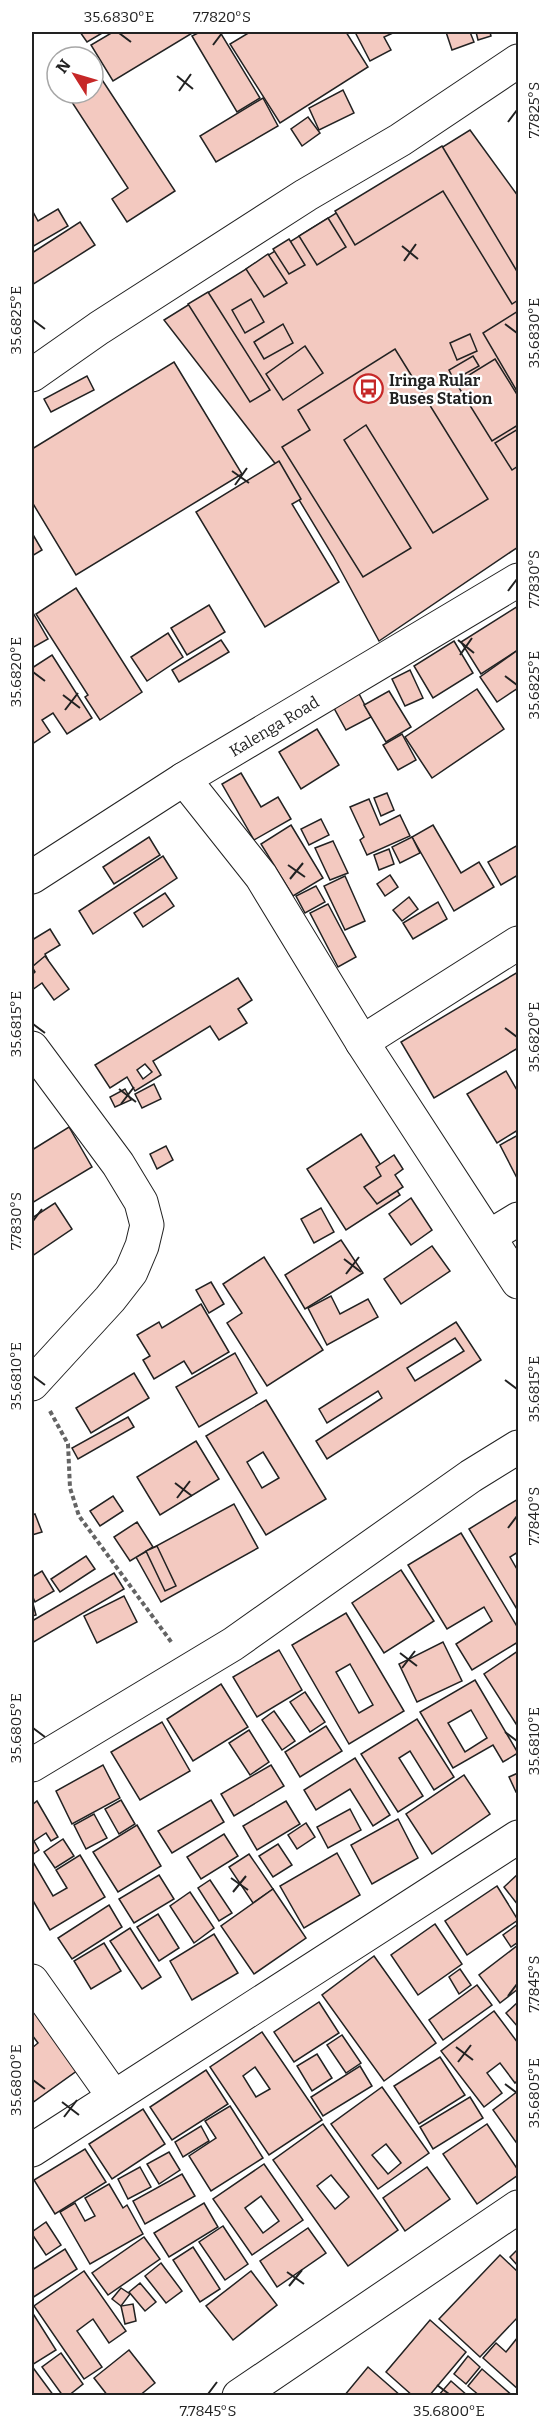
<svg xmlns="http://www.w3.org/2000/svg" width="550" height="2427" viewBox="0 0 550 2427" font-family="Bitter,serif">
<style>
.building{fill:#f3c9c0;stroke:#222;stroke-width:1.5;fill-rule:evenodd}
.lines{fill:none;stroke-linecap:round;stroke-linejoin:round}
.minor-casing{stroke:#222;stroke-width:35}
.major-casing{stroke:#222;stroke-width:35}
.path{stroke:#646464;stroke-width:4;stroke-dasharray:4.5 3;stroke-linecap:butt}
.minor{stroke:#fff;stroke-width:33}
.major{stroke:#fff;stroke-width:33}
.ticks{fill:none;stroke:#222;stroke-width:2}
.labels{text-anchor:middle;stroke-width:4.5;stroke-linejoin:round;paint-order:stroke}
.poi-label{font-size:16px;font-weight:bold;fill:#222;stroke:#fff;text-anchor:start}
.street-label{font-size:16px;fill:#222;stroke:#fff}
.neatline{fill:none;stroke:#222;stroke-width:2}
.ticks-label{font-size:15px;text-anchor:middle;fill:#222}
</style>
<rect width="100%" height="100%" fill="#fff"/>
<g class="building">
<path d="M80 32H104L87 42Z"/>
<path d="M113 32H194L113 81 91 45Z"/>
<path d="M200 32H220L260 98 237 112 192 36Z"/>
<path d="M250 32H346L368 67 280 123 230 44Z"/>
<path d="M355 32H395L384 37 391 50 370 61Z"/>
<path d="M446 32H470L474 42 452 50Z"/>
<path d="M476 32H490L491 36 478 40Z"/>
<path d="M83 50 87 57H72Z"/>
<path d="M93 66 175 191 127 222 112 199 128 188 66 93H93Z"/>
<path d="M343 90 354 113 319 130 309 108Z"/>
<path d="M263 98 278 126 216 162 200 136Z"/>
<path d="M308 117 320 133 302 146 291 129Z"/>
<path d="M470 130 518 196V547L379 641 333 556 284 475 164 320Z"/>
<path d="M442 146 518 273V300L512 304 443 191 355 245 335 211Z"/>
<path d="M58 209 68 226 32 247V210L38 221Z"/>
<path d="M328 218 346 247 317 265 299 236Z"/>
<path d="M80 222 95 245 32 285V253Z"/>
<path d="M289 239 305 265 289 274 273 249Z"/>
<path d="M268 254 287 283 264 297 246 269Z"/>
<path d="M208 292 270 390 250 402 188 304Z"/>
<path d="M251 299 264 322 245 333 232 310Z"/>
<path d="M518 311V393L483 333Z"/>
<path d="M283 324 293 343 264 359 254 342Z"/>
<path d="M470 334 477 351 457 360 450 343Z"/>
<path d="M305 346 323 373 283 400 266 374Z"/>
<path d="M395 349 488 499 433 533 366 425 344 440 411 548 363 577 282 447 310 430 298 410Z"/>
<path d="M473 356 479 366 454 380 449 370Z"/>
<path d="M495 359 518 396V425L492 441 456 383Z"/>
<path d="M174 362 242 474 76 575 32 502V449Z"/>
<path d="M87 376 94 390 51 412 44 399Z"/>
<path d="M518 429V466L512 470 495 443Z"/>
<path d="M279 461 301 499 292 504 339 582 265 627 196 512Z"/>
<path d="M32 533 42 550 32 556Z"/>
<path d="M76 588 142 692 100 720 85 697 88 695 36 614Z"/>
<path d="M209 605 225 632 187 655 171 628Z"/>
<path d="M518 606V650L481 674 461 642Z"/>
<path d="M32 611 48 639 32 648Z"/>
<path d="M168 633 183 657 147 681 131 657Z"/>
<path d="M221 640 229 652 179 682 172 670Z"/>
<path d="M454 641 473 673 433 698 414 666Z"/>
<path d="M518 650V688L497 702 480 677Z"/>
<path d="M52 655 92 718 67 734 53 713 42 720 50 732 32 744V668Z"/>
<path d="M410 670 423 698 405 706 392 679Z"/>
<path d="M355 686 371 717 346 730 329 699Z"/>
<path d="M477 689 504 729 432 778 405 737Z"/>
<path d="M389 691 411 727 386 742 364 705Z"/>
<path d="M317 729 339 765 301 789 279 752Z"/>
<path d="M402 734 416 760 398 770 383 745Z"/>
<path d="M241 773 261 807 278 797 291 819 254 840 222 784Z"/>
<path d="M387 793 394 810 381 816 374 798Z"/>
<path d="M369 799 380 825 400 815 410 836 367 855 360 840 364 837 350 807Z"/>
<path d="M321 819 329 835 309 845 301 829Z"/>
<path d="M291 825 323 878 293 896 261 844Z"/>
<path d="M433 825 461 873 479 862 494 887 454 911 412 837Z"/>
<path d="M149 837 160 855 114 884 103 867Z"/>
<path d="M412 837 420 853 400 863 392 847Z"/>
<path d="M333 841 348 873 330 880 315 848Z"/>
<path d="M518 845V875L501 885 488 862Z"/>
<path d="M389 849 394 864 379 870 374 855Z"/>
<path d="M163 856 177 878 93 934 79 911Z"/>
<path d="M390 875 398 887 385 896 377 884Z"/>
<path d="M345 876 365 921 345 930 324 886Z"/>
<path d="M316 886 325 902 305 913 296 896Z"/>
<path d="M165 893 174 906 143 927 134 913Z"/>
<path d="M409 897 418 909 402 921 393 910Z"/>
<path d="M438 902 447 919 413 939 403 923Z"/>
<path d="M328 904 356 957 338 967 310 913Z"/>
<path d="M50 929 60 945 45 954 48 960 32 969V940Z"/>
<path d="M45 956 69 989 54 1000 42 983 32 990V975L35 972 32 967Z"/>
<path d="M518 972V1048L434 1098 401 1042Z"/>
<path d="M238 978 252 1000 238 1009 247 1023 219 1040 210 1026 153 1061 161 1075 135 1091 127 1077 110 1088 95 1065ZM145 1064 152 1072 143 1079 137 1070Z"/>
<path d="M506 1071 518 1092V1130L497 1143 467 1094Z"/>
<path d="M154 1084 161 1099 142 1108 135 1094Z"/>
<path d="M125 1089 131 1100 115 1107 110 1097Z"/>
<path d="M69 1127 92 1167 32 1203V1150Z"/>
<path d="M361 1134 400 1195 346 1230 307 1169Z"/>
<path d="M518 1135V1180L500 1145Z"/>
<path d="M166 1146 173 1160 157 1169 150 1154Z"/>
<path d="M394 1155 403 1169 395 1175 403 1187 377 1204 364 1187 381 1176 376 1167Z"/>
<path d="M411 1198 432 1230 411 1245 389 1214Z"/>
<path d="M55 1203 72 1229 32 1256V1218Z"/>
<path d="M321 1208 334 1232 314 1243 301 1219Z"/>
<path d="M341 1240 363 1273 305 1309 285 1275Z"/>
<path d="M432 1246 450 1271 401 1304 384 1279Z"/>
<path d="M264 1257 323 1350 267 1386 227 1323 242 1313 223 1284Z"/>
<path d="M211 1282 224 1304 209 1313 196 1290Z"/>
<path d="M331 1296 340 1314 368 1299 378 1317 327 1345 308 1308Z"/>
<path d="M201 1304 229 1352 192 1374 184 1361 154 1379 143 1360 150 1356 137 1335 159 1322 162 1328Z"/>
<path d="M456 1322 481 1360 327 1459 316 1441 382 1398 378 1391 327 1423 319 1409ZM455 1338 464 1351 415 1381 407 1368Z"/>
<path d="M235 1353 257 1393 199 1427 176 1387Z"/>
<path d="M134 1373 149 1398 91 1433 76 1408Z"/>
<path d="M266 1400 326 1499 266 1535 206 1436ZM263 1452 279 1478 262 1488 247 1462Z"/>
<path d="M128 1417 134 1427 78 1459 72 1448Z"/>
<path d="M196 1441 219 1479 160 1515 137 1477Z"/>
<path d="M113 1496 123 1511 100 1526 90 1511Z"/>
<path d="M518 1499V1552L510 1557 518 1571V1611L469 1529Z"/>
<path d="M234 1504 258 1548 161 1602 136 1557Z"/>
<path d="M35 1514 42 1532 32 1535V1515Z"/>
<path d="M137 1522 153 1547 130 1561 114 1537Z"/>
<path d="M461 1533 518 1628V1642L472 1670 456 1644 492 1621 484 1607 447 1629 408 1565Z"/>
<path d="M157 1546 176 1586 165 1591 146 1551Z"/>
<path d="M86 1556 95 1569 60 1592 51 1579Z"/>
<path d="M401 1570 434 1621 384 1653 352 1603Z"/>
<path d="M42 1571 54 1591 35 1602 32 1595V1577Z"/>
<path d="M114 1573 124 1589 32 1643V1621Z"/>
<path d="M124 1596 137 1622 97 1643 84 1616Z"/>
<path d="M32 1600 36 1615 32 1616Z"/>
<path d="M346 1613 404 1711 349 1744 292 1645ZM350 1664 373 1705 359 1713 336 1672Z"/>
<path d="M443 1642 462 1681 417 1702 399 1664Z"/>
<path d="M279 1650 302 1690 257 1717 233 1677Z"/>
<path d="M518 1651 517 1698 518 1727 484 1674Z"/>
<path d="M475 1680 518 1753 503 1762 493 1745 453 1768 420 1712ZM471 1710 487 1738 465 1752 448 1723Z"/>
<path d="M221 1684 248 1727 193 1761 167 1719Z"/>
<path d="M305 1692 325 1722 310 1732 290 1702Z"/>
<path d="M274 1711 295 1741 282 1750 262 1720Z"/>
<path d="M417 1719 454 1777 434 1790 410 1751 399 1758 423 1796 398 1812 361 1754Z"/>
<path d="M162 1722 190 1771 140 1800 111 1752Z"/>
<path d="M326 1726 342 1751 300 1777 285 1752Z"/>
<path d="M249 1730 269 1762 250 1775 229 1743Z"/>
<path d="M355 1758 390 1815 373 1826 350 1789 316 1810 304 1790Z"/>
<path d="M103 1765 120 1798 72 1824 56 1791Z"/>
<path d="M271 1765 284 1786 234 1816 221 1794Z"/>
<path d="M518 1773V1791L516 1792 509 1777Z"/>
<path d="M464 1775 490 1814 432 1854 406 1814Z"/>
<path d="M121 1800 135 1824 119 1834 105 1809Z"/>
<path d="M211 1800 224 1822 172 1853 158 1831Z"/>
<path d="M37 1801 58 1837 51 1841 46 1833 34 1841 39 1850 32 1855V1805Z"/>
<path d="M286 1801 300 1824 257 1850 243 1826Z"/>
<path d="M350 1809 361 1830 328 1848 317 1827Z"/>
<path d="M94 1814 107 1838 86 1849 74 1825Z"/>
<path d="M398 1819 418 1858 372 1884 351 1845Z"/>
<path d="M306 1823 315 1837 297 1849 288 1835Z"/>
<path d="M137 1825 161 1866 118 1892 93 1852Z"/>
<path d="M224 1834 238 1856 201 1879 187 1857Z"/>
<path d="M63 1839 74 1856 55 1868 44 1852Z"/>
<path d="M278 1844 292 1865 273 1877 259 1856Z"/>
<path d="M337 1853 360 1895 304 1928 280 1886Z"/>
<path d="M249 1854 273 1889 253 1903 229 1867Z"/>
<path d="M80 1855 105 1897 50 1930 32 1899V1860L53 1896 67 1888 56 1870Z"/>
<path d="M518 1874V1905L504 1887Z"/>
<path d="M159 1875 174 1899 134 1923 119 1899Z"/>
<path d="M210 1880 232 1913 219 1921 198 1888Z"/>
<path d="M497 1886 518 1920 467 1955 445 1921Z"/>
<path d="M273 1889 306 1938 254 1974 221 1926Z"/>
<path d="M190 1892 214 1928 194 1943 170 1906Z"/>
<path d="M109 1905 122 1927 72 1959 58 1938Z"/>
<path d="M158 1914 179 1948 159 1961 137 1927Z"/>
<path d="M435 1924 462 1964 418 1995 391 1955Z"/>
<path d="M518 1924V1942L511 1947 503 1935Z"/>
<path d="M130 1928 161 1977 142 1989 110 1941Z"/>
<path d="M214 1934 238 1973 192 2000 170 1961Z"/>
<path d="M104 1943 121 1971 91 1989 74 1961Z"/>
<path d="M518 1945V1989L500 2003 479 1975Z"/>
<path d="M374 1956 436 2043 384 2081 322 1995Z"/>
<path d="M460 1969 471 1985 459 1994 449 1977Z"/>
<path d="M477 1985 492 2005 443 2040 429 2020Z"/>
<path d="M319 2002 339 2033 294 2062 274 2032Z"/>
<path d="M518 2002V2027L506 2013Z"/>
<path d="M32 2004 78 2070 32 2103V2048L38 2043 32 2035Z"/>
<path d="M494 2011 518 2043V2080L515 2083 500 2063 487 2073 502 2093 484 2107 441 2051Z"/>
<path d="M262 2032 322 2120 269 2155 210 2067ZM255 2067 270 2089 256 2097 243 2076Z"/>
<path d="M342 2035 361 2063 346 2073 327 2045Z"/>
<path d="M317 2054 332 2078 312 2091 297 2066Z"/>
<path d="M440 2057 465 2095 419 2124 394 2086Z"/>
<path d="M360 2066 372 2086 323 2116 311 2097Z"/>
<path d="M206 2070 228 2104 172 2140 150 2107Z"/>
<path d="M382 2087 429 2153 378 2189 331 2124ZM386 2144 401 2163 388 2174 372 2155Z"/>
<path d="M518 2091V2145L493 2110Z"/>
<path d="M470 2097 483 2118 433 2149 420 2127Z"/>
<path d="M230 2106 263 2158 211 2191 189 2156 216 2138 205 2121Z"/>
<path d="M143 2109 165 2144 112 2179 89 2144Z"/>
<path d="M323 2124 398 2230 348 2266 273 2160ZM331 2175 349 2197 335 2209 317 2186Z"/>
<path d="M487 2124 518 2170V2175L477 2204 443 2154Z"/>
<path d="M201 2126 209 2141 183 2157 175 2142Z"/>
<path d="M85 2149 106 2182 55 2214 34 2180Z"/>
<path d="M169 2152 180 2170 159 2184 147 2164Z"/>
<path d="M264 2164 303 2220 252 2255 213 2199ZM261 2196 279 2221 263 2233 245 2208Z"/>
<path d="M140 2167 151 2187 128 2199 118 2179Z"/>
<path d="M427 2167 450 2199 405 2231 383 2198Z"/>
<path d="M182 2174 195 2196 145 2224 133 2201Z"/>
<path d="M109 2184 123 2208 127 2205 143 2234 90 2264 60 2212 75 2203 85 2221 95 2216 85 2198Z"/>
<path d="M204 2203 218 2227 169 2257 154 2233Z"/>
<path d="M46 2222 61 2245 46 2255 32 2234V2232Z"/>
<path d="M223 2226 248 2264 225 2280 199 2242Z"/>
<path d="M308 2228 326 2253 277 2287 260 2261Z"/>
<path d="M144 2237 160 2259 108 2295 92 2273Z"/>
<path d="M193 2247 220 2289 200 2302 173 2260Z"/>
<path d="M65 2249 77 2269 32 2298V2270Z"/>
<path d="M518 2249V2266L510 2257Z"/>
<path d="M500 2255 518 2272V2317L480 2357 439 2319Z"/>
<path d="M161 2263 182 2291 166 2303 145 2276Z"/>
<path d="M84 2271 126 2331 109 2343 93 2319 77 2331 102 2367 84 2379 34 2306Z"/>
<path d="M251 2271 277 2305 233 2340 206 2306Z"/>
<path d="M140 2283 156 2302 145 2311 129 2292Z"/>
<path d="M121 2288 130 2294 121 2306 112 2299Z"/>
<path d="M133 2304 136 2321 125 2324 121 2306Z"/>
<path d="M32 2312 56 2350 32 2365Z"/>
<path d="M430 2320 466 2352 429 2396H413L386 2372Z"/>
<path d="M518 2337V2389L483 2358 496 2343 506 2352Z"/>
<path d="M129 2350 155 2383 139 2396H108L94 2378Z"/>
<path d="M61 2353 83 2384 68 2396H63L42 2367Z"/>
<path d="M468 2356 480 2367 466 2384 454 2374Z"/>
<path d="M368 2367 401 2396H344Z"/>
<path d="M34 2369 54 2396H32V2371Z"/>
<path d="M482 2369 513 2396H480L468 2386Z"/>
<path d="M451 2381 468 2396H438Z"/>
</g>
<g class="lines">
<defs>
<g id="minor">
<path d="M32 375 99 328 306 195 400 140 518 61"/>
<path d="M184 779 261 876 362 1042 518 1282"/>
<path d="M362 1042 518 943"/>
<path d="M32 1048 118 1164 141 1202 147 1225 142 1246 131 1272 110 1299 32 1384"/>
<path d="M490 1236 518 1219"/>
<path d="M32 1765 233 1644 471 1476 518 1447"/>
<path d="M32 1981 114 2097"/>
<path d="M32 2150 518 1837"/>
<path d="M239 2396 518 2207"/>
</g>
<path id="major" d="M32 877 184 779 518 580"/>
</defs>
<use href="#minor" class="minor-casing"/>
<use href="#major" class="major-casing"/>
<path class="path" d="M50 1411 68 1444 70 1488 79 1516 172 1643"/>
<use href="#minor" class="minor"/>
<use href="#major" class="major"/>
</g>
<path class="ticks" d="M119 33 131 42M213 45 222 33M177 76 193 89M179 91 191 74M508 122 517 110M402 246 418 259M404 261 416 244M33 320 45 329M505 324 517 333M232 471 249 483M235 485 247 468M508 591 517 579M458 640 474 653M460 655 472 638M33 672 45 681M505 676 517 685M63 695 80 708M65 710 78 693M288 865 305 877M290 879 303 863M33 1024 45 1033M505 1028 517 1037M119 1089 136 1102M121 1104 134 1087M33 1221 42 1209M344 1259 361 1272M346 1274 359 1257M33 1376 45 1385M505 1380 517 1389M175 1483 192 1496M177 1498 190 1481M508 1528 517 1516M400 1653 417 1666M402 1668 415 1651M33 1728 45 1737M505 1732 517 1741M231 1878 248 1890M233 1892 246 1876M508 1996 517 1984M456 2047 473 2060M458 2062 471 2045M33 2080 45 2089M505 2084 517 2093M62 2102 79 2115M64 2117 77 2100M287 2272 304 2284M289 2286 302 2270M437 2385 449 2394M208 2394 217 2382"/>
<defs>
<symbol id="bus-ring" viewBox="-11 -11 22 22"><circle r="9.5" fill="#fff" stroke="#c62828" stroke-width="1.5"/><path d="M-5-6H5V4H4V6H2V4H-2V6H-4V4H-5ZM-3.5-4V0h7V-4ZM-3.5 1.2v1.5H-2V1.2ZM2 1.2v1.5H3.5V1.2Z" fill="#c62828"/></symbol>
</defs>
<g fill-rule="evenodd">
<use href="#bus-ring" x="352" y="372" width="33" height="33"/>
</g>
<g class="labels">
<g class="poi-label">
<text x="389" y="386">Iringa Rular<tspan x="389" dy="18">Buses Station</tspan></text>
</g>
<g class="street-label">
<text transform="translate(274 726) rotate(-31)" y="6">Kalenga Road</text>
</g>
</g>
<rect width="550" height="2427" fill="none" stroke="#ffffff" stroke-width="66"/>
<g transform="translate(75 75) rotate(307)"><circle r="28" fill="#ffffff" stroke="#a7a7a7" stroke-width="1.5"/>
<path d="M0-4.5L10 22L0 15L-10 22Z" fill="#c62828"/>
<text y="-9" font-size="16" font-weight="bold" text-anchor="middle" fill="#222222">N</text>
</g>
<rect x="33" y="33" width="484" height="2361" class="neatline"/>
<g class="ticks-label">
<text x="119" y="22">35.6830°E</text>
<text x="222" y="22">7.7820°S</text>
<text transform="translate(534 110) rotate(-90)" y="5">7.7825°S</text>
<text transform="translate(16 320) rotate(-90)" y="5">35.6825°E</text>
<text transform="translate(534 333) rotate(-90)" y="5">35.6830°E</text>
<text transform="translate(534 579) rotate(-90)" y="5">7.7830°S</text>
<text transform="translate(16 672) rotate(-90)" y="5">35.6820°E</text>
<text transform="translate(534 685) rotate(-90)" y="5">35.6825°E</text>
<text transform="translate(16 1024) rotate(-90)" y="5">35.6815°E</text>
<text transform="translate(534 1037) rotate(-90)" y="5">35.6820°E</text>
<text transform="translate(16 1221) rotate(-90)" y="5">7.7830°S</text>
<text transform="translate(16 1376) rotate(-90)" y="5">35.6810°E</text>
<text transform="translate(534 1389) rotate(-90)" y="5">35.6815°E</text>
<text transform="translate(534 1516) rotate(-90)" y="5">7.7840°S</text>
<text transform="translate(16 1728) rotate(-90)" y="5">35.6805°E</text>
<text transform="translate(534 1741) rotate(-90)" y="5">35.6810°E</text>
<text transform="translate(534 1984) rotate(-90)" y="5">7.7845°S</text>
<text transform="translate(16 2080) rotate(-90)" y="5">35.6800°E</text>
<text transform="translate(534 2093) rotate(-90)" y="5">35.6805°E</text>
<text x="208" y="2416">7.7845°S</text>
<text x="449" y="2416">35.6800°E</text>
</g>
</svg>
